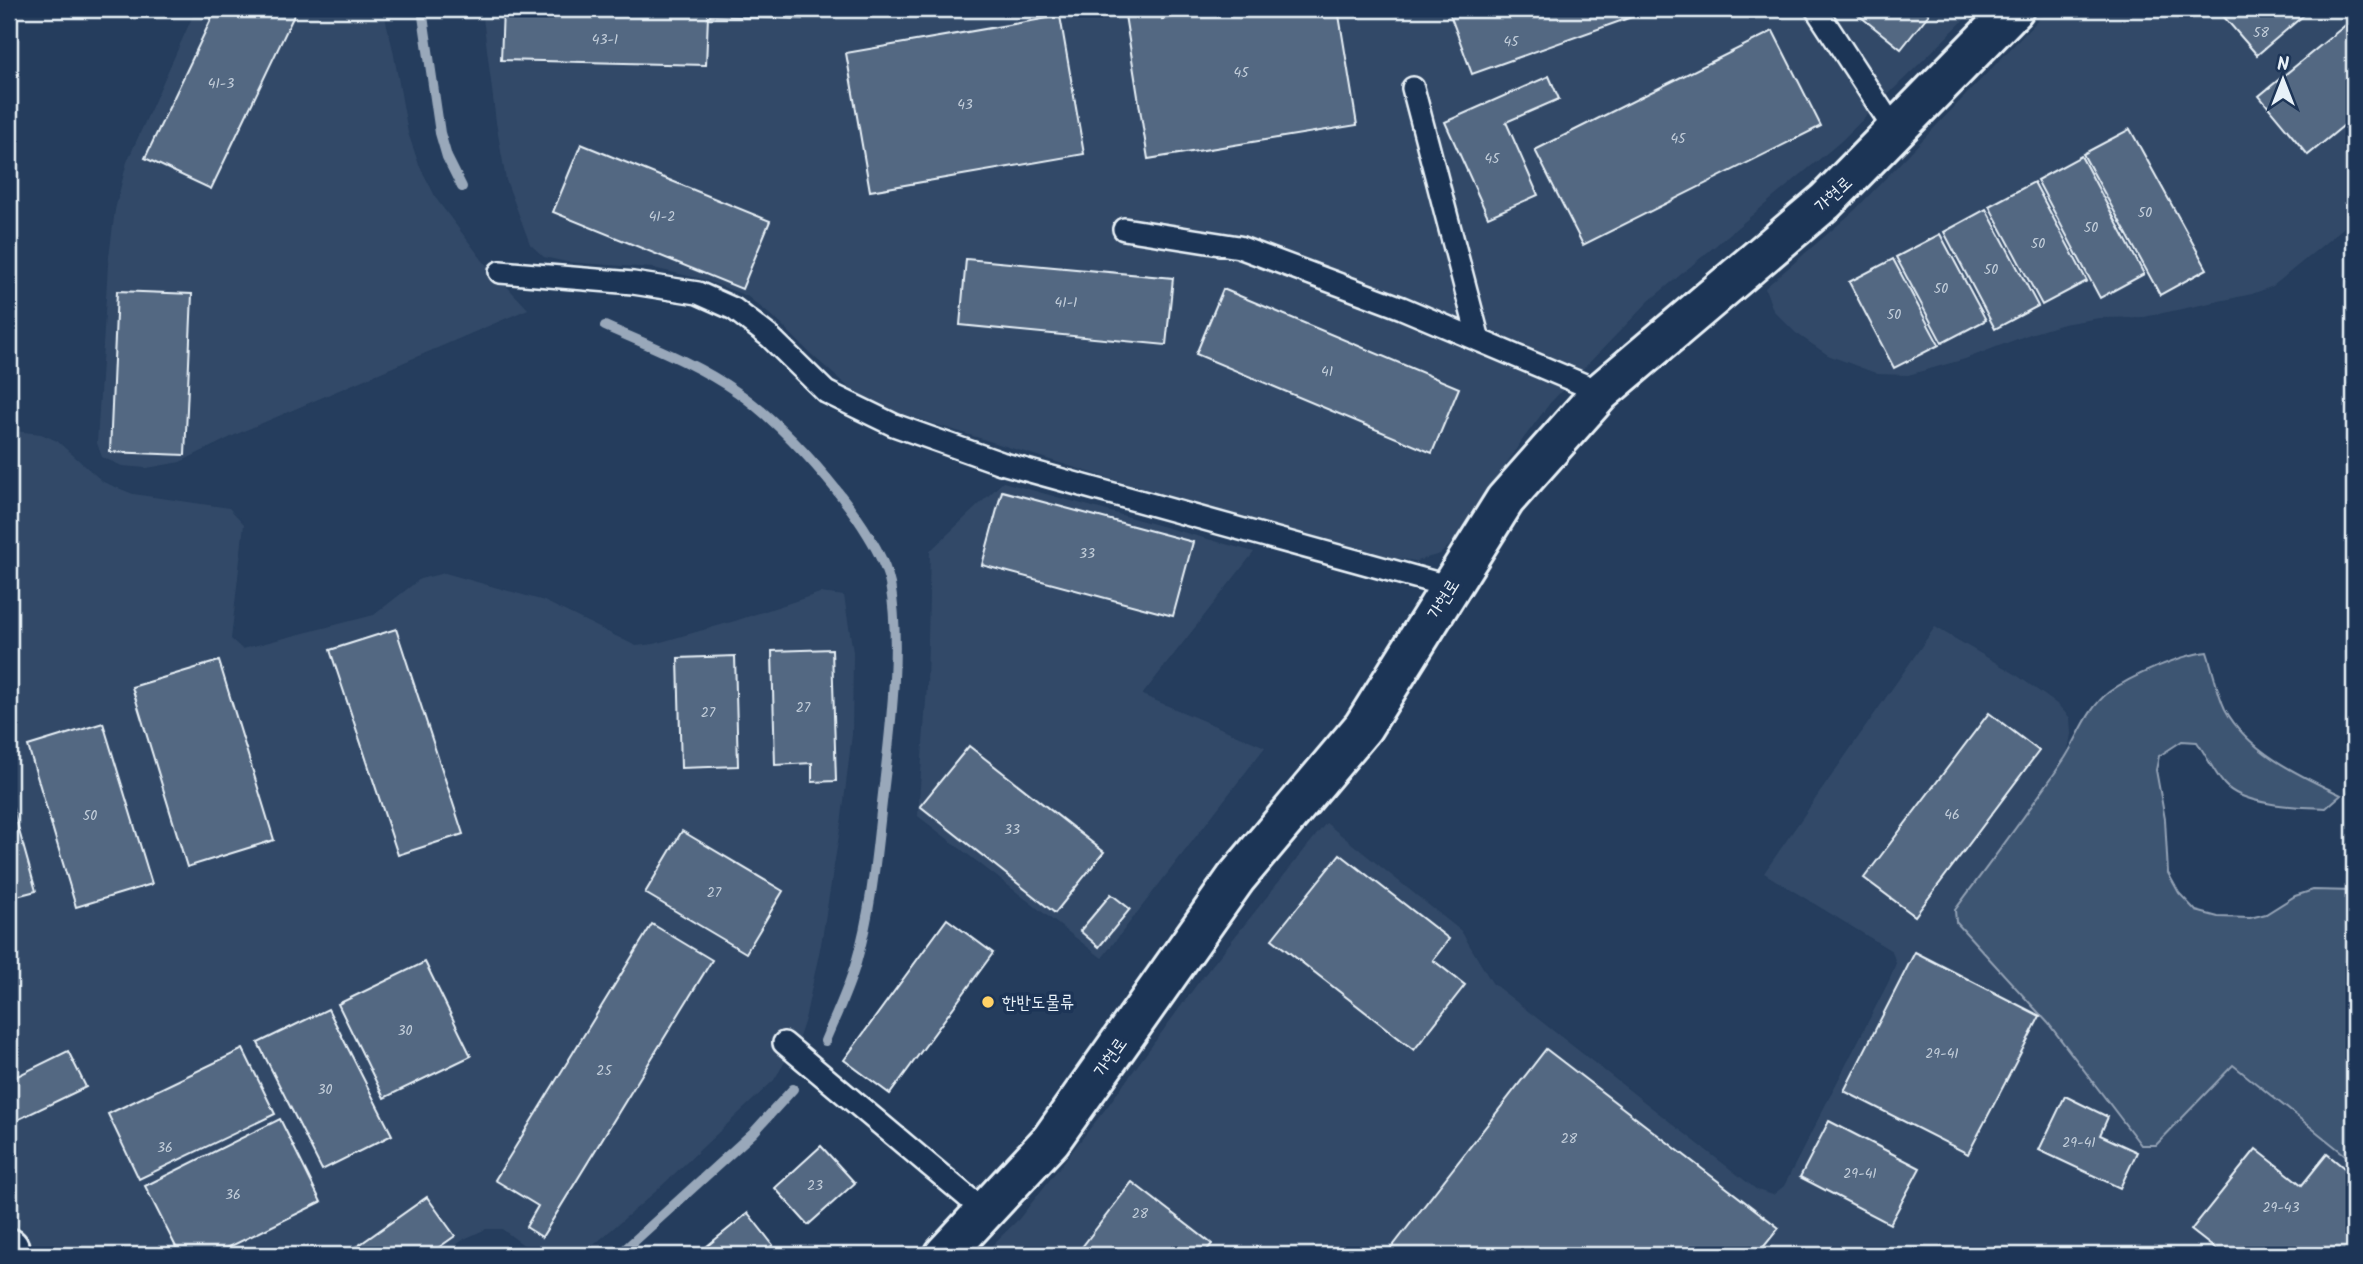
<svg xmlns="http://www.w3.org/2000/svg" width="2363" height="1264" viewBox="0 0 2363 1264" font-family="Kalam,'Poor Story',sans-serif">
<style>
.built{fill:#334a68}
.green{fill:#3e5472;stroke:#93a2b5;stroke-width:2}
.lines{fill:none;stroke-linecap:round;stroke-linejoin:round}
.stream{stroke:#99a8ba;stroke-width:10}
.building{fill:#536782;stroke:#e8f1f8;stroke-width:2}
.service-casing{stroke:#e8f1f8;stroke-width:26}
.minor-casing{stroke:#e8f1f8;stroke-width:44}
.tertiary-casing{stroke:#e8f1f8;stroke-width:44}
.service{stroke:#1d3557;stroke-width:21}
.minor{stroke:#1d3557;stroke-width:38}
.tertiary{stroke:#1d3557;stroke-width:38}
.poi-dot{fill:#ffd166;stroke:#1d3557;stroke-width:2.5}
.labels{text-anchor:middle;stroke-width:7;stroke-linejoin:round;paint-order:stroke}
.number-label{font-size:14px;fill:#c3ceda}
.street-label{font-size:18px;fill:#e8f1f8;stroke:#1d3557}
.poi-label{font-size:18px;fill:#e8f1f8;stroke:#1d3557;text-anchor:start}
</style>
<rect width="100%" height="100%" fill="#253d5d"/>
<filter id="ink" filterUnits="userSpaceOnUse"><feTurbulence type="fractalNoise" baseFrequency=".0143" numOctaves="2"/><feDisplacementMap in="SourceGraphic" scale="14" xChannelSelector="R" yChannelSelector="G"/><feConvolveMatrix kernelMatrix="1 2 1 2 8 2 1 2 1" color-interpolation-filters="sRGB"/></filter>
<g filter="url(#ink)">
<g class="built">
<path d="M196 9H383L393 50 408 133 419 165 437 200 483 261 528 309 239 433 180 462 147 468 122 466 102 457 97 443 108 265 115 210 127 162Z"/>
<path d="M482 9H1975L1840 142 1649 301 1550 403 1523 439 1456 539 1440 554 1416 561 1381 556 1185 502 893 411 855 393 812 355 778 321 747 296 702 279 653 268 567 262 544 257 530 244 506 180 496 122Z"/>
<path d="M2049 9H2354V219L2273 286 2252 294 2144 317 2099 318 2063 324 2030 334 1965 359 1908 375 1878 374 1828 355 1796 333 1773 310 1765 288 1854 211Z"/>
<path d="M14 431 41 434 57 441 103 482 133 494 229 508 244 524 231 639 242 649 374 615 420 579 445 573 544 601 636 646 654 644 735 621 820 593 844 596 853 652 852 734 842 817 821 944 805 1019 798 1040 774 1080 655 1192 596 1243 579 1255H537L502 1229H486L464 1239 443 1255H29L9 1190V433Z"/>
<path d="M1003 482 1254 552 1142 695 1265 747 1102 958 918 816 927 687 930 551Z"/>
<path d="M1935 627 2015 674 2058 705 2070 718 2071 734 2067 755 1956 922 2156 1145 2233 1065 2354 1162V1255H982L1019 1219 1107 1107 1198 983 1326 823 1461 931 1492 983 1757 1190 1773 1195 1784 1186 1889 981 1896 963 1892 951 1764 873Z"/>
</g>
<path class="green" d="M2207 652C2213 670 2217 692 2225 709 2248 752 2299 775 2341 795L2326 808C2299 807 2243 806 2224 784 2214 772 2206 755 2197 742L2182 741 2159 756 2156 770 2165 819 2168 873 2179 893 2196 911 2218 917 2250 918 2266 914 2295 896 2313 890 2354 891V1162L2233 1065 2156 1145H2141L2048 1023 1956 922 1955 910C1992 860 2030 810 2065 758 2079 736 2087 709 2109 692 2131 676 2180 655 2207 652Z"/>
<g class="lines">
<g class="stream">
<path d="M422 9 440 133 447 157 462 187"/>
<path d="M605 326C650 346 697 364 737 392 786 425 878 527 890 584 901 643 891 725 884 785 877 844 873 905 856 963 848 990 836 1015 825 1041"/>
<path d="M619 1255 754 1132 793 1089"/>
</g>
</g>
<g class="building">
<path d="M216 9H297L211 189 145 158Z"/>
<path d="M503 9H802V19L708 16 706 65 501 60Z"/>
<path d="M1124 9H1161L1162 19 1223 9H1338L1357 125 1148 159Z"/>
<path d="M1448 9H1654L1472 74Z"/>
<path d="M1851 9H1923L1929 14 1901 49Z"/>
<path d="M2217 9H2311L2257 55Z"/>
<path d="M1060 16 1084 154 870 191 846 53Z"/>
<path d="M2354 18V117L2308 155 2259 96Z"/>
<path d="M1773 31 1821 126 1583 245 1535 150Z"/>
<path d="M1549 76 1559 99 1506 122 1538 195 1488 217 1445 122Z"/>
<path d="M2130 129 2207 269 2160 295 2083 154Z"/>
<path d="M581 144 770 221 742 289 553 212Z"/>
<path d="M2081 156 2144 274 2100 298 2037 180Z"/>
<path d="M2034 182 2087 281 2042 305 1989 206Z"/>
<path d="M1986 209 2038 306 1995 329 1944 232Z"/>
<path d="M1940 234 1986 320 1942 343 1896 257Z"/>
<path d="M966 259 1173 278 1166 345 960 325Z"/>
<path d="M1893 259 1939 345 1894 368 1849 282Z"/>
<path d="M1223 289 1459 388 1432 453 1196 354Z"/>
<path d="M117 291 192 294 185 455 110 452Z"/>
<path d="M1002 491 1193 542 1173 616 982 565Z"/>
<path d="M396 629 463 834 398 855 330 650Z"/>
<path d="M832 649 836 781 812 782V763L775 765 772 651Z"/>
<path d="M735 656 738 766 681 768 678 658Z"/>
<path d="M219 661 274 840 187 867 132 687Z"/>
<path d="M1989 713 2039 751 1915 916 1864 878Z"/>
<path d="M103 723 152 884 76 907 28 746Z"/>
<path d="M969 746 1104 852 1055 913 920 806Z"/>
<path d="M9 795 36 891 9 898Z"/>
<path d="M682 831 783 891 746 953 645 893Z"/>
<path d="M1340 854 1449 939 1433 960 1465 985 1414 1050 1272 939Z"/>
<path d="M1111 894 1130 909 1099 947 1080 931Z"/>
<path d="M947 919 993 953 890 1094 844 1060Z"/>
<path d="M652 924 712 960 542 1237 526 1227 538 1206 495 1180Z"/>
<path d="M1915 952 2040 1016 1968 1154 1844 1091Z"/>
<path d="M425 962 471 1056 384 1098 338 1004Z"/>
<path d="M328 1009 392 1135 322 1170 258 1043Z"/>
<path d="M243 1049 275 1114 139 1179 108 1114Z"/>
<path d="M1546 1049 1779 1228 1757 1255H1386Z"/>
<path d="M68 1051 86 1087 11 1123 9 1119V1080Z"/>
<path d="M2065 1096 2108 1117 2100 1135 2137 1152 2120 1188 2039 1150Z"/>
<path d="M280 1119 321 1202 213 1255H180L145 1186Z"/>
<path d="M1829 1121 1920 1168 1890 1224 1800 1177Z"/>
<path d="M821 1146 855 1183 808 1225 775 1188Z"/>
<path d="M2256 1149 2302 1185 2327 1154 2354 1176V1255H2223L2191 1230Z"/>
<path d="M1132 1182 1212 1244 1203 1255H1085L1079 1251Z"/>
<path d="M427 1197 455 1236 428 1255H345Z"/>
<path d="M748 1213 773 1245 760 1255H696Z"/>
</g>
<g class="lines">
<defs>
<g id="service">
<path d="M1816 9 1896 132"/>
<path d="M1413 88 1479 340"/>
<path d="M1124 229 1239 247 1402 308 1601 392"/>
<path d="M500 272 633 283 698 293 734 309 770 337 826 392 894 425 1001 463 1451 587"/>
<path d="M784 1043 984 1211"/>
</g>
<path id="minor" d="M9 1248 10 1255"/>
<path id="tertiary" d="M944 1255 1051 1140 1236 878 1363 727 1505 500 1601 392 1826 201 2014 9"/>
</defs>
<use href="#service" class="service-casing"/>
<use href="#minor" class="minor-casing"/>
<use href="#tertiary" class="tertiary-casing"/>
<use href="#service" class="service"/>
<use href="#minor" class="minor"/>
<use href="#tertiary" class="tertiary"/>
</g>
</g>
<circle class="poi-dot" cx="988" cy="1002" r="7"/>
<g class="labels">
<g class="number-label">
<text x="2261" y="37">58</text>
<text x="605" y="44">43-1</text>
<text x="1511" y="46">45</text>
<text x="1241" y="77">45</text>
<text x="221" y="88">41-3</text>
<text x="965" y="109">43</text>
<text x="1678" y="143">45</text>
<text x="1492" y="163">45</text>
<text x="2145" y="217">50</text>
<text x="662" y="221">41-2</text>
<text x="2091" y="232">50</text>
<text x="2038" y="248">50</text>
<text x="1991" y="274">50</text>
<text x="1941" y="293">50</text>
<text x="1066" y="307">41-1</text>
<text x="1894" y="319">50</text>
<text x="1327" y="376">41</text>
<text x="1087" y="558">33</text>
<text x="803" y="712">27</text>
<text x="708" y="717">27</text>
<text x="1952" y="819">46</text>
<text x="90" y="820">50</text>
<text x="1012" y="834">33</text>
<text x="714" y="897">27</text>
<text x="405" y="1035">30</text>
<text x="1942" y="1058">29-41</text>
<text x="604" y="1075">25</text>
<text x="325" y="1094">30</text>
<text x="1569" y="1143">28</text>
<text x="2079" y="1147">29-41</text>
<text x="165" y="1152">36</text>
<text x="1860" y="1178">29-41</text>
<text x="815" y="1190">23</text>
<text x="233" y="1199">36</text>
<text x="2281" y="1212">29-43</text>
<text x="1140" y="1218">28</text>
</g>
<g class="street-label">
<text transform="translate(1833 194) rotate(-43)" y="6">가현로</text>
<text transform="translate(1443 599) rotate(-58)" y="6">가현로</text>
<text transform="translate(1110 1057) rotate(-55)" y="6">가현로</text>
</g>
<g class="poi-label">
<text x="1002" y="1008">한반도물류</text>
</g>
</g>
<rect width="2363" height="1264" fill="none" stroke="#1d3557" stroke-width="35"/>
<rect x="18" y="18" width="2328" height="1229" fill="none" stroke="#e8f1f8" stroke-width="2.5" filter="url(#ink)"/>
<g transform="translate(2283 80)" stroke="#1d3557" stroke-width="5" paint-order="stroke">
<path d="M0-5L12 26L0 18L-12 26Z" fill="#e8f1f8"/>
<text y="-10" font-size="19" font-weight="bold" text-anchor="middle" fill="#e8f1f8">N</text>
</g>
</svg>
